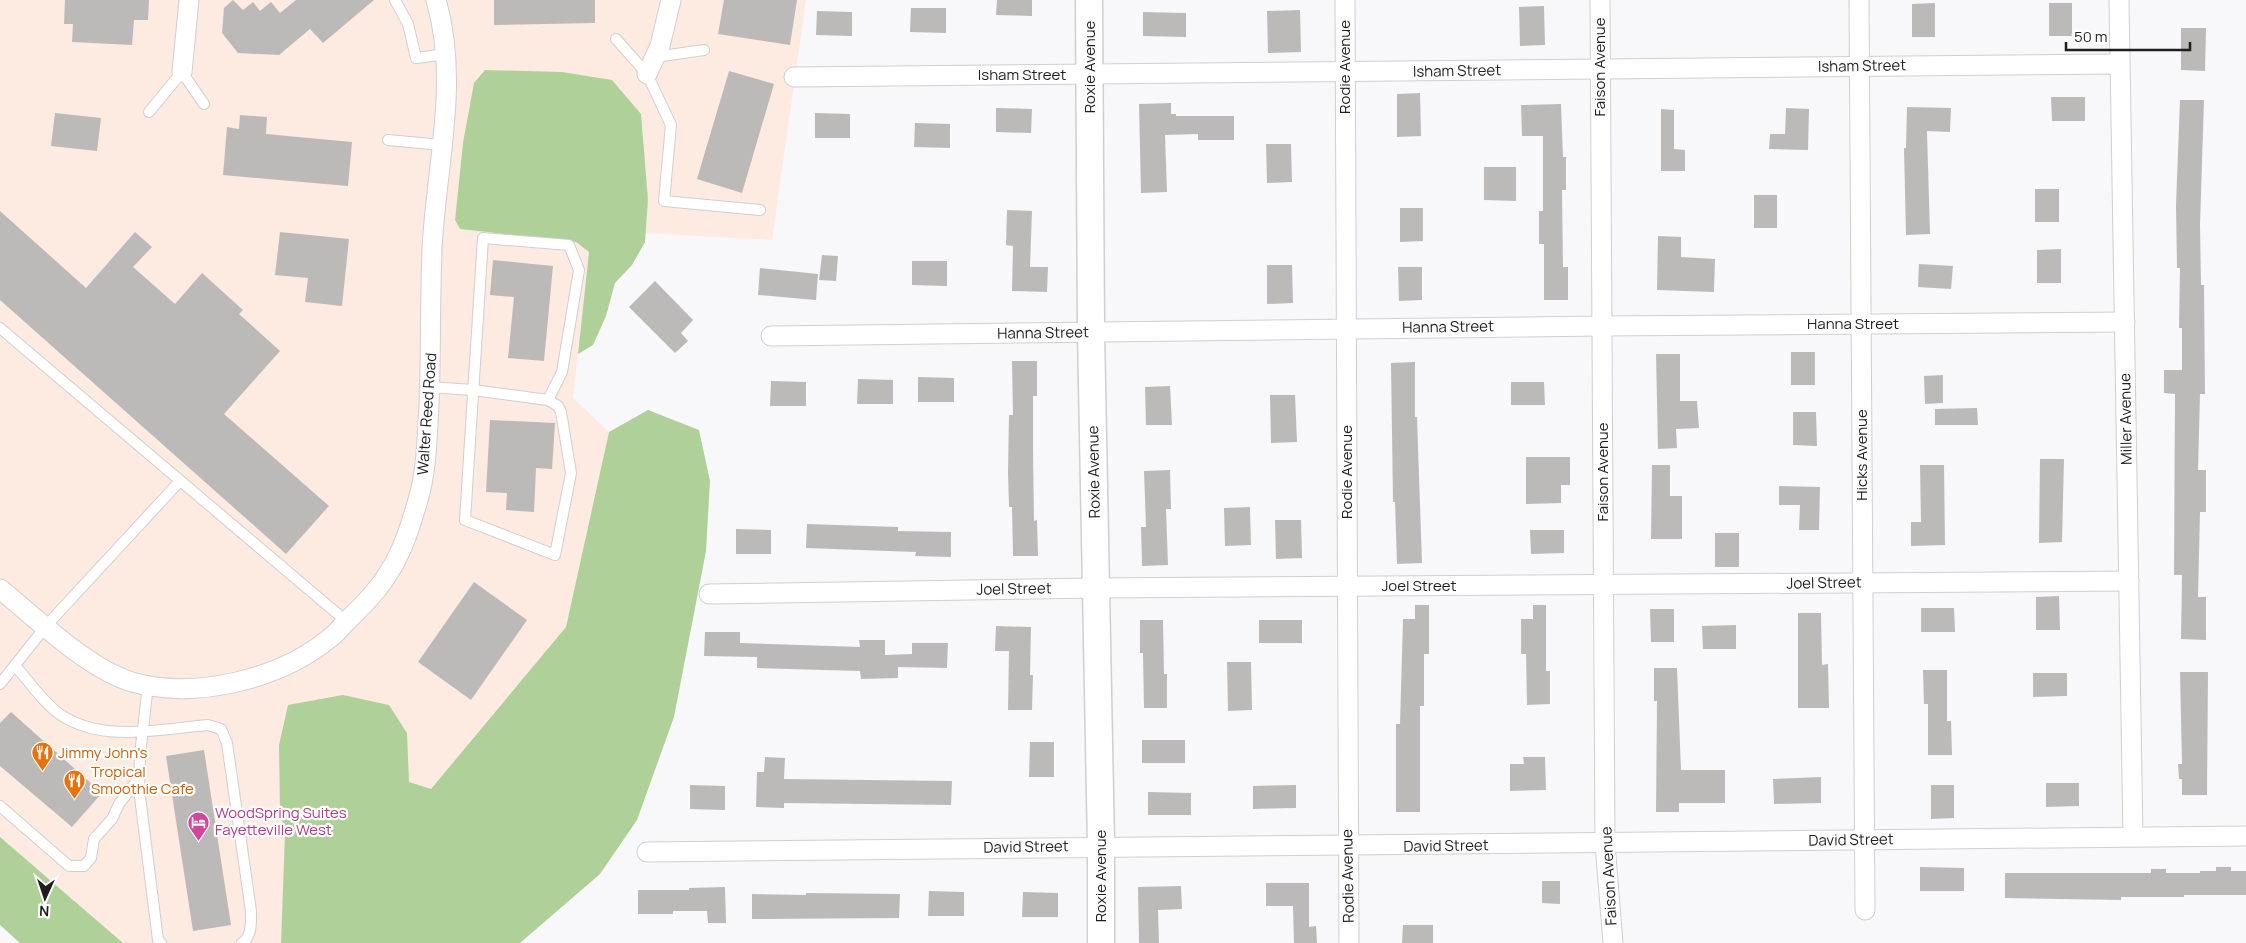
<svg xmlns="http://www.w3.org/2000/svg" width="2246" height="943" viewBox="0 0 2246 943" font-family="Manrope,sans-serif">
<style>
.commercial{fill:#fdeae1}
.forest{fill:#afd098}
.building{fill:#bcbab9}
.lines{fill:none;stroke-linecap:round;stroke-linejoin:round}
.lane-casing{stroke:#cfcfd1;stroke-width:12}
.street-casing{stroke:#cfcfd1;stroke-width:21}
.secondary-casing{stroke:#cfcfd1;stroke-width:29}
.lane{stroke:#fff;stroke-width:10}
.street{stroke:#fff;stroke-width:19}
.secondary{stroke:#fff;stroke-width:26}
.labels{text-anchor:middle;stroke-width:4.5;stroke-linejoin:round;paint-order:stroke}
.street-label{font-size:15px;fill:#1e1e1f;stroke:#fff}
.food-label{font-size:15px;fill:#c56008;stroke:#fff;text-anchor:start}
.hotel-label{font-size:15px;fill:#b23c85;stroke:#fff;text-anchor:start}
</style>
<rect width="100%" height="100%" fill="#f8f8fa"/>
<path class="commercial" d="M0 0H806L772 240 646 233 648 200 463 143 455 220 460 229 590 243 573 398 609 432 566 627 431 789 286 834 281 943H123L0 837Z"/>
<g class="forest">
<path d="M485 70 562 72 612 80 641 114 648 200 645 242 632 265 615 283 606 316 593 345 578 354 589 252 576 242 460 229 455 220 463 143 474 83Z"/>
<path d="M648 410 699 430 710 481 706 551 674 717 637 820 600 874 520 943H281L285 834 280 810 279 745 288 705 343 695 389 705 407 733 409 782 431 789 566 627 609 432Z"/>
<path d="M0 837 123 943H20L0 925Z"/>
</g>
<g class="building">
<path d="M65 0H149L148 20H134L132 45 72 42 73 24H64Z"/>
<path d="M233 0 243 10 253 2 260 11 271 2 280 13 296 0H374L323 43 310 29 279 55 238 53 222 33 224 8Z"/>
<path d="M494 0H595V23L494 25Z"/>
<path d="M724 0H797L790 45 718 34Z"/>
<path d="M997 0H1032V16L996 15Z"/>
<path d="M1935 3V37H1912V4Z"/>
<rect x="2049" y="3" width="23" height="33"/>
<path d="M1544 6 1545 45 1520 46 1519 7Z"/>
<path d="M911 8H946V33L910 32Z"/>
<path d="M1300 10 1301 52 1268 53 1267 11Z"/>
<path d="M817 11 852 12V36L816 35Z"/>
<path d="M1143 12 1186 13V37L1143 36Z"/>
<path d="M2181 28H2206L2205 71 2181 70Z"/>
<path d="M729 71 774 84 742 193 697 179Z"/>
<path d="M1420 93 1421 136 1397 137V94Z"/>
<path d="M2051 97H2085V121H2052Z"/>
<path d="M2180 100H2204L2200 225 2201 285H2204L2205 394H2200L2198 470H2206V512H2200L2198 597H2206V640L2181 639 2182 575H2174L2175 394 2164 393V370H2182V328H2179L2180 268H2177L2176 205Z"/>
<path d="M1171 103V114H1176V116H1234V140H1198V134L1165 135 1167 192 1141 193 1139 104Z"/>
<path d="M1561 104 1563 157H1566V190H1562L1563 267H1568V300H1544V244H1539V211H1543V136H1522L1521 105Z"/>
<path d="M1907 107 1951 108 1950 132 1927 131 1930 234 1906 235 1904 148H1906Z"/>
<path d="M996 108 1032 109 1031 133 996 132Z"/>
<path d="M1786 108 1809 109 1808 150 1769 149 1770 134H1785Z"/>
<path d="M1661 109 1674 110V149L1685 150V171H1661Z"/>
<path d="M55 113 101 118 97 151 51 146Z"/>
<path d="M815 113 850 114V138H815Z"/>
<path d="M240 115 267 117 266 134 352 142 348 186 223 175 227 127 239 129Z"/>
<path d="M915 123 950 124V148L914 147Z"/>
<path d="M1266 144H1291L1292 182 1267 183Z"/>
<path d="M1484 167H1516V201L1484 200Z"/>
<rect x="2035" y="189" width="24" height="33"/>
<rect x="1754" y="195" width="23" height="33"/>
<path d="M1400 208H1423V241L1400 242Z"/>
<path d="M1007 210 1032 211 1030 267H1048L1047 292 1012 291 1013 246 1006 245Z"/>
<path d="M0 211 86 288 135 232 152 247 133 267 175 304 202 273 243 310 239 314 280 351 224 414 329 506 286 554 0 300Z"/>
<path d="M280 232 349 239 342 306 305 302 308 278 275 275Z"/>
<path d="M1658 236 1681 237V257L1715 259 1714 292 1657 290Z"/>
<path d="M2061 249V283H2037V250Z"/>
<path d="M822 255 838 256 836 281 819 280Z"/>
<path d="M493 260 553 266 544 361 508 358 514 297 490 295Z"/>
<path d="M912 261H947V286L912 285Z"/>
<path d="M1919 264 1953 266 1951 289 1918 287Z"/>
<path d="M1267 265H1292L1293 303 1267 304Z"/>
<path d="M1398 267H1422V300L1399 301Z"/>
<path d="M760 268 818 274 816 300 758 295Z"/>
<path d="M655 281 693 320 681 333 688 341 675 353 629 307Z"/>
<rect x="1791" y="352" width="24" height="33"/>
<path d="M1656 354H1680V401H1697L1699 428 1676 429 1677 448 1658 449Z"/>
<path d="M1012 361H1037V396H1033V450L1034 521 1037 520 1038 556H1013L1012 507H1009L1008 472 1009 415H1013Z"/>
<path d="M1415 362V417H1417L1422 563 1397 564 1395 502H1393L1391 363Z"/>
<path d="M1943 375V403L1925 404 1924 376Z"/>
<path d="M918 377 954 378V402H918Z"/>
<path d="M858 379 893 380V404H857Z"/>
<path d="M771 381 806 382V406H770Z"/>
<path d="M1511 382H1544L1545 405H1511Z"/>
<path d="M1170 386 1172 425H1146L1145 387Z"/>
<path d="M1270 395H1295L1297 442 1271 443Z"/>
<path d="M1977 408 1978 425H1935V409Z"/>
<path d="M1793 412H1816L1817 446 1793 445Z"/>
<path d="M490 420 555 423 552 469 536 468 534 512 506 510 507 493 486 492Z"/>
<path d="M1526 457H1570V485H1561V503L1526 504Z"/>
<path d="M2040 459H2064L2062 542 2039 543Z"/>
<path d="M1652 465H1670V496H1682V539H1651Z"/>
<path d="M1920 465H1944L1945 545 1911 546V522H1921Z"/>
<path d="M1170 470 1171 509H1166L1168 565 1142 566 1141 527H1146L1144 471Z"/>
<path d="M1779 486 1820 487 1819 530H1799L1800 505H1779Z"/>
<path d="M1250 507 1251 545 1225 546 1224 508Z"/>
<path d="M1275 520H1301L1302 558 1276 559Z"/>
<path d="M807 524 898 527V531L951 532V557L915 556 916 552 806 548Z"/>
<path d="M736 529 771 530V554H736Z"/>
<path d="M1530 530H1564V553L1531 554Z"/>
<rect x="1715" y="533" width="24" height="34"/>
<path d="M474 582 527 620 471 700 418 662Z"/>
<path d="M2059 596 2060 630H2036V597Z"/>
<path d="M1415 605H1429V654H1424V706H1420V812H1396V724H1400L1403 619H1415Z"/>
<path d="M1533 605H1546V671H1550V704L1527 705 1526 654H1521V619H1533Z"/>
<path d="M1921 608H1954L1955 632H1921Z"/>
<path d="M1650 609H1674V642H1651Z"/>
<path d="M1798 613H1821L1822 665 1828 664 1829 708H1798Z"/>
<path d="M1140 620H1163L1164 674H1167V708H1144L1143 653H1140Z"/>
<rect x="1259" y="620" width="43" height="23"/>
<path d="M1736 625V649H1703L1702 626Z"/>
<path d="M996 626 1031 627 1030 675H1033L1032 710H1008L1009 651H995Z"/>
<path d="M705 632H740V643L860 647 859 640H885V655L912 654V643H948L947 668 898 667V678L861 679 860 671 757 668V657L704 656Z"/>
<path d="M1227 662H1251L1252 710 1228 711Z"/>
<path d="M1654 668H1677L1681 770H1725V803H1679V812H1656L1657 701H1654Z"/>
<path d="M1923 670H1947V721H1951L1952 755H1928V704H1924Z"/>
<path d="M2180 672H2208L2207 795H2182V779H2179L2178 764H2182Z"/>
<path d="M2033 673H2067V696L2033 697Z"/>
<path d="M11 712 102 793 72 827 0 766V723Z"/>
<rect x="1142" y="740" width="43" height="23"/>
<path d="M1030 742H1054V777H1029Z"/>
<path d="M204 750 231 925 193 931 166 756Z"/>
<path d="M765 757 785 758 784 779 952 781 951 805 784 803V808L756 807 757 772H764Z"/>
<path d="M1523 757H1545L1546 790 1510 791V764H1524Z"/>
<path d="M1821 777V803L1774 804 1773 779Z"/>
<path d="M2046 783H2079V806L2046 807Z"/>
<path d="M690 785 725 786V810L690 809Z"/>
<path d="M1296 785V808L1253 809V786Z"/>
<path d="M1931 785H1954V818L1931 819Z"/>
<path d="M1148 792 1191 793V815H1148Z"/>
<path d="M1920 867 1964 868V891H1920Z"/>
<path d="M2216 867H2231V871H2246V895H2184V897H2121V900L2005 898V873H2151V869H2166V873H2200V871H2216Z"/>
<path d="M1542 881H1560V904L1542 903Z"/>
<path d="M1266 883H1309V927L1316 926 1317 943H1294L1293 906H1266Z"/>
<path d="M1181 886 1182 909 1158 910 1159 943H1139L1138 887Z"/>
<path d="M725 887 726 923H708L707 911H673V914H638V890H689V888Z"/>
<path d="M929 891 964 892V916H928Z"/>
<path d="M1023 892 1058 893V917H1022Z"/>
<path d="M806 893 900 894 899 918 752 919V894L806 895Z"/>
<path d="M1403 925H1433V943H1402Z"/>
</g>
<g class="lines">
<defs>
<g id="lane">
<path d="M395 0 408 24 416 58 447 54"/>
<path d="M616 39 647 74 671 125 664 201 760 210"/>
<path d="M655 57 704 50"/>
<path d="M149 112 182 72 204 104"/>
<path d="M388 140 442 145"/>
<path d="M0 328 346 621"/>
<path d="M429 387 473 390 548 400 558 406 561 412 571 473 555 555 465 520 483 238 569 245 579 270 562 372 548 400"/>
<path d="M16 667C29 681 45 705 61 715 103 743 160 729 208 725L221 729 227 743 251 911C251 922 252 937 242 943"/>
<path d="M0 684 46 626 180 481"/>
<path d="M148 685 140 755 139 789 158 940 161 943"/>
<path d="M0 806 69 866H84L91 858 94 839 112 819 119 804 139 778"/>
</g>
<g id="street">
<path d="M1345 0 1349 943"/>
<path d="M1600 0 1605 844 1613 943"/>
<path d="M1859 0 1865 910"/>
<path d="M2119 0 2133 837"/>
<path d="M182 72 189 0"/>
<path d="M647 74 660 46 671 0"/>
<path d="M794 77 2120 64"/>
<path d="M771 336 1602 326 2125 322"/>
<path d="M0 589C37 619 88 669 132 682 196 700 280 679 330 638 338 632 344 623 352 616 366 602 379 589 389 572 403 551 411 524 418 500 427 470 427 437 429 406 431 354 430 301 432 249 436 166 460 82 436 0"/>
<path d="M709 594 1096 588 2129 581"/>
<path d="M647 852 2246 836"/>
</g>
<path id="secondary" d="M1089 0 1091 332 1101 846V943"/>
</defs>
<use href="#lane" class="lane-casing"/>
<use href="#street" class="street-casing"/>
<use href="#secondary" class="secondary-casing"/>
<use href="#lane" class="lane"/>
<use href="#street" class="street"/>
<use href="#secondary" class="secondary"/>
</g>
<defs>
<symbol id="restaurant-pin" viewBox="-11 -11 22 30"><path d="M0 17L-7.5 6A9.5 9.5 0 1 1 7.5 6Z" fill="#e8710a" stroke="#fff"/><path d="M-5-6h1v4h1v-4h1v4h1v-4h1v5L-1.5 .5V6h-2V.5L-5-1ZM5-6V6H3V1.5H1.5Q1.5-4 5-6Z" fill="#fff"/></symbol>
<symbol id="hotel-pin" viewBox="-11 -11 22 30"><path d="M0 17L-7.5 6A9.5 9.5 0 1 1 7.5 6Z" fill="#d1479c" stroke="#fff"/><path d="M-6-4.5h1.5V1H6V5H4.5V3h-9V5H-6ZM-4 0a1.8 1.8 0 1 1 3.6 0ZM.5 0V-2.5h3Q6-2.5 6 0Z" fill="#fff"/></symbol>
</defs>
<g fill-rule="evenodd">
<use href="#restaurant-pin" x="30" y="740" width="25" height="34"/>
<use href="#restaurant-pin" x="62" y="768" width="25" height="34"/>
<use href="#hotel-pin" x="186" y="810" width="25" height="34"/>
</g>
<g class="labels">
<g class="street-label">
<text transform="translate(1862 66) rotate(-1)" y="5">Isham Street</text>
<text transform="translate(1090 67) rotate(-90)" y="5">Roxie Avenue</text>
<text transform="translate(1345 67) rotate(-90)" y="5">Rodie Avenue</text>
<text transform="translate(1600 67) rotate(-90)" y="5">Faison Avenue</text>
<text transform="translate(1457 71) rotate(-1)" y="5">Isham Street</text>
<text x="1022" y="80">Isham Street</text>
<text x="1853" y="329">Hanna Street</text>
<text transform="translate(1448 327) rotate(-1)" y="5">Hanna Street</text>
<text transform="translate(1043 333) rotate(-1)" y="5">Hanna Street</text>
<text transform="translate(427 414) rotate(-86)" y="5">Walter Reed Road</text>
<text transform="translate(2126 419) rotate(-91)" y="5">Miller Avenue</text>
<text transform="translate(1862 455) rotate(-90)" y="5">Hicks Avenue</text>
<text transform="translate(1094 472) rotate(-91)" y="5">Roxie Avenue</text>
<text transform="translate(1347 472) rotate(-90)" y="5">Rodie Avenue</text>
<text transform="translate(1603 472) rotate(-90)" y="5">Faison Avenue</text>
<text transform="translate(1824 583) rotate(-1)" y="5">Joel Street</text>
<text x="1419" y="591">Joel Street</text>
<text transform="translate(1014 589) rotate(-1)" y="5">Joel Street</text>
<text transform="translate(1851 840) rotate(-1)" y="5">David Street</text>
<text transform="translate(1446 846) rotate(-1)" y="5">David Street</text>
<text transform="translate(1026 847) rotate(-1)" y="5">David Street</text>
<text transform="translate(1101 876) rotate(-90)" y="5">Roxie Avenue</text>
<text transform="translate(1348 876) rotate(-91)" y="5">Rodie Avenue</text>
<text transform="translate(1609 876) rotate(-93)" y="5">Faison Avenue</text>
</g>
<g class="food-label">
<text x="58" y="758">Jimmy John's</text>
<text x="91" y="777">Tropical<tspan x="91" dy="17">Smoothie Cafe</tspan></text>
</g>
<g class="hotel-label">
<text x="215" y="818">WoodSpring Suites<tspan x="215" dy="17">Fayetteville West</tspan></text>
</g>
</g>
<g transform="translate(45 898) rotate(183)" stroke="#ffffff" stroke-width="4" paint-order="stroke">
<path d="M0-4L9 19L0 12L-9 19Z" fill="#1e1e1f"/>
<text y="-8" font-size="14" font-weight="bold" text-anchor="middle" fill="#1e1e1f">N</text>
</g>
<path d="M2066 42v8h124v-8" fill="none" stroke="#1e1e1f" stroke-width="2.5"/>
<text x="2074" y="42" font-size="15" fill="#1e1e1f" stroke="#ffffff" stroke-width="4" paint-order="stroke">50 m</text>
</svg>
